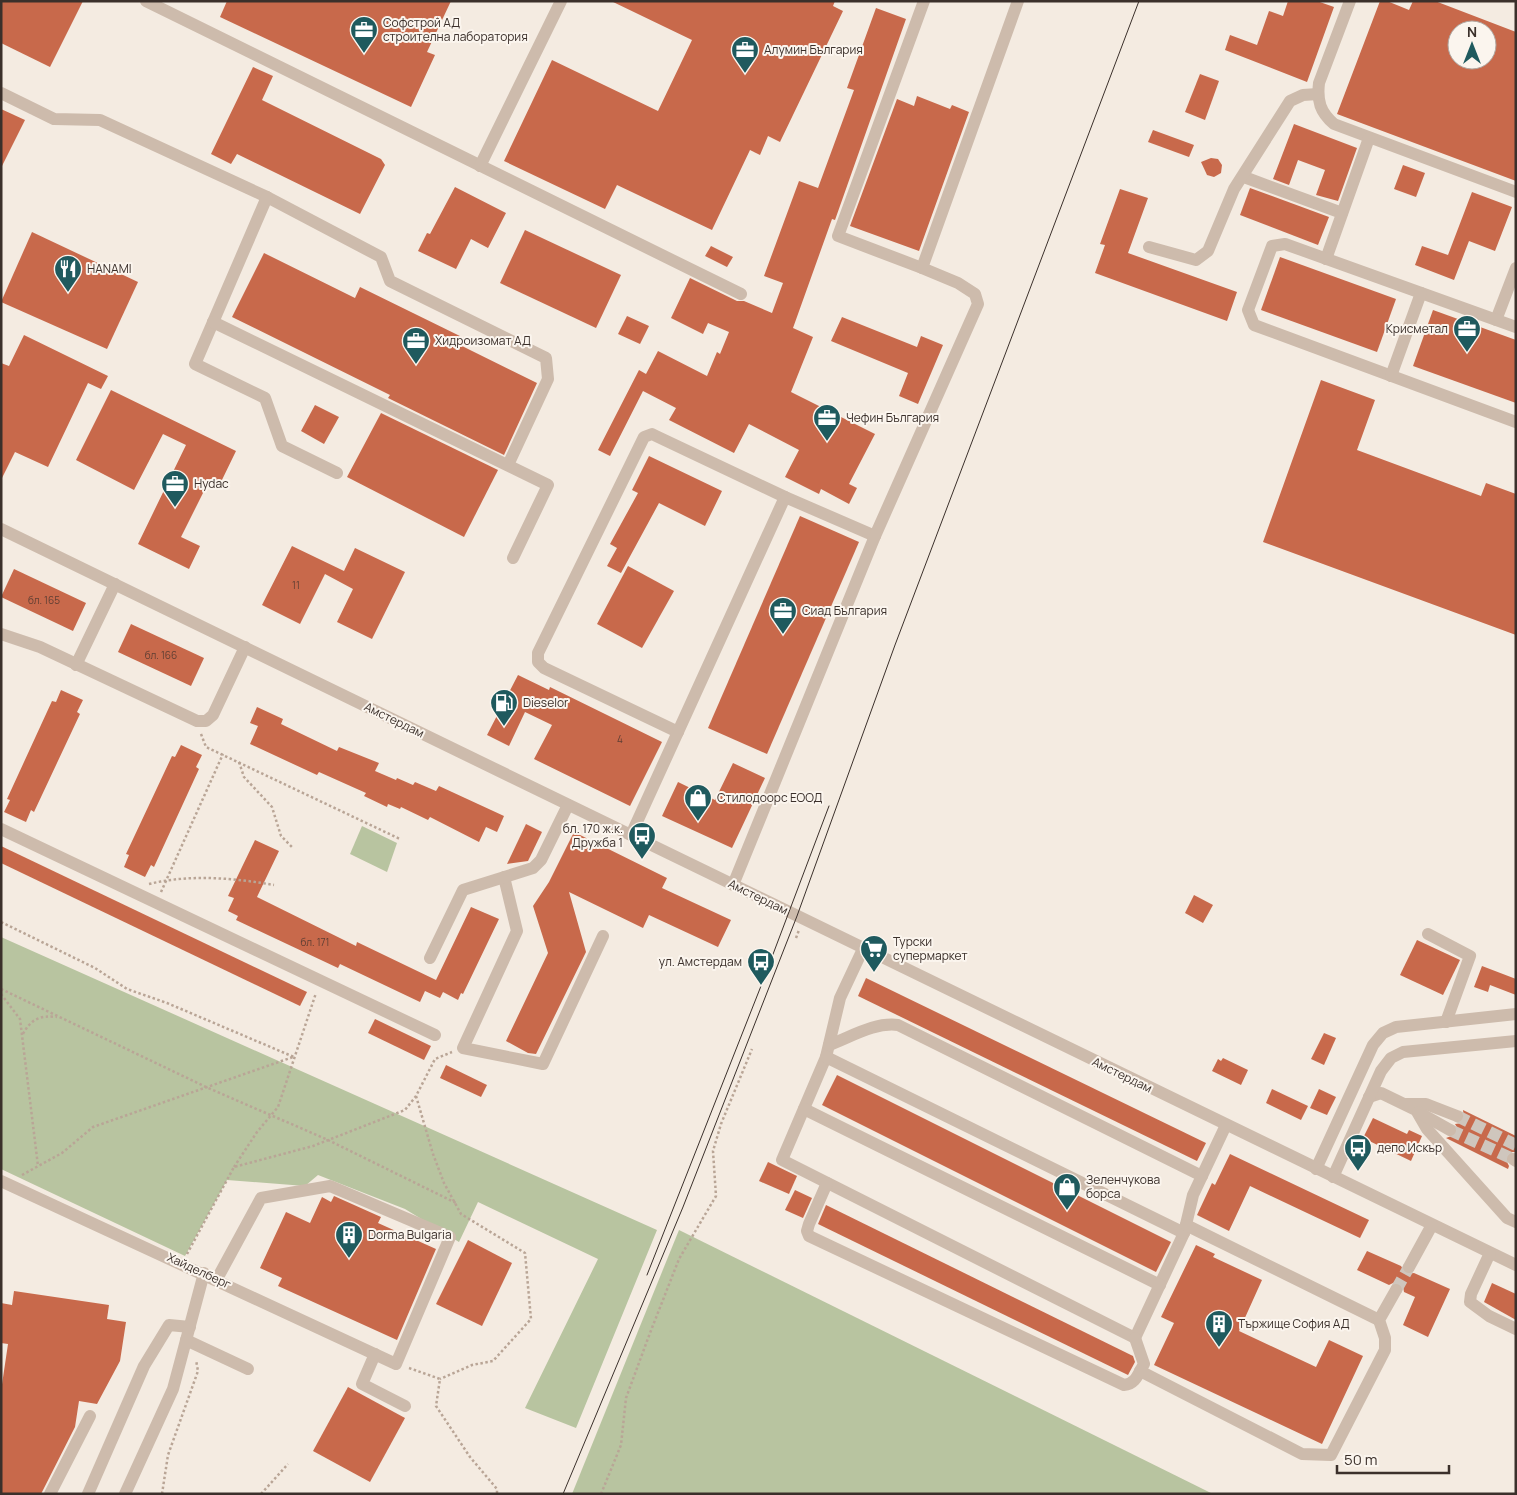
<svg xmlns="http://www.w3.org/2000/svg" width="1517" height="1495" viewBox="0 0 1517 1495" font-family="Manrope,sans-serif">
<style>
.green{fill:#b8c4a0}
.building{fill:#c8694b;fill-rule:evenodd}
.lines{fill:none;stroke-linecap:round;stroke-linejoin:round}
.minor-tunnel{stroke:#cfc6bd;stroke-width:12;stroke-dasharray:12 6;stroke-linecap:butt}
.path{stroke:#b9a596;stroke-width:2.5;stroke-dasharray:2.5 2.5;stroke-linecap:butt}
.minor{stroke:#cdbbac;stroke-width:12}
.tram{stroke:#3b302b;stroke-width:1}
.labels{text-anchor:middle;stroke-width:4;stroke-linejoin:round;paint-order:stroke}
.number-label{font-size:10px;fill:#5e3e33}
.poi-label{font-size:12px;fill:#3b302b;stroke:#fbf5ee;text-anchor:start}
.street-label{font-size:12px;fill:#3b302b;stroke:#fbf5ee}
</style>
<rect width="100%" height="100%" fill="#f4ebe1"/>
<g class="green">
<path d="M362 826 397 843 387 872 350 854Z"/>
<path d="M1 937 657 1230 576 1428 525 1408 598 1259 478 1202 459 1242 405 1209 318 1175 305 1186 227 1180 185 1256 1 1169Z"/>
<path d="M679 1230 1213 1494H572Z"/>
</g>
<g class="building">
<path d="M1 1H83L50 67 1 43Z"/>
<path d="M227 1H451L427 52 435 55 411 107 220 17Z"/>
<path d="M611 1H835L833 6 843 11 780 142 768 136 760 155 750 150 712 230 617 185 605 209 504 161 552 60 658 111 692 40Z"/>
<path d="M1288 1H1317L1334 7 1307 82 1225 50 1230 35 1257 45 1269 11 1283 16Z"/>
<path d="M1380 1H1387L1409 10 1413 1H1435L1516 32V181L1337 114ZM1457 30H1487V60H1457Z"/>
<path d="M876 8 906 19 835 220 832 219 793 328 813 337 791 392 875 434 849 484 857 488 849 504 821 489 819 494 785 477 799 450 749 424 734 453 669 420 676 408 643 391 610 456 598 450 639 370 646 374 658 351 707 376 717 352 720 354 729 332 708 323 703 334 671 318 690 278 737 301H744L772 313 783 283 764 276 799 181 818 188 854 90 847 88Z"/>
<path d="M253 67 273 76 262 100 381 159 385 165 360 214 237 154 231 164 211 154Z"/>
<path d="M1200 74 1219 81 1205 120 1185 112Z"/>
<path d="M917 96 950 109 952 105 969 112 919 251 850 226 897 99 914 106Z"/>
<path d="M1 109 25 120 1 168Z"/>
<path d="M1294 124 1357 148 1338 201 1316 195 1325 170 1298 160 1289 185 1273 179Z"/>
<path d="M1153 130 1194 145 1189 157 1148 142Z"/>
<path d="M1211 158 1218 159 1222 165 1221 173 1214 177 1207 175 1201 162Z"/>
<path d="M1403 165 1425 173 1416 197 1394 189Z"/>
<path d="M455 187 506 213 488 248 471 239 456 269 418 251 427 233 430 234Z"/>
<path d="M1250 188 1329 217 1318 245 1240 215Z"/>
<path d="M1120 189 1148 198 1128 253 1237 292 1227 321 1095 273 1105 245 1100 244Z"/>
<path d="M1472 192 1512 207 1495 251 1469 241 1454 280 1415 265 1422 246 1448 255Z"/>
<path d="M525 230 621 275 596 328 500 283Z"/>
<path d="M32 232 138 282 107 349 1 302Z"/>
<path d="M711 246 733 257 727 267 705 256Z"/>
<path d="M264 253 355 298 360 287 466 339 462 346 537 383 504 455 388 398 390 395 232 317Z"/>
<path d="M1280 257 1396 299 1377 352 1261 310Z"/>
<path d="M1433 310 1516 340V403L1413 366Z"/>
<path d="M627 316 649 326 640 344 618 334Z"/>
<path d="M842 317 917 347 921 336 943 345 918 404 899 396 908 373 831 341Z"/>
<path d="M24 335 108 376 101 389 88 383 48 467 15 452 1 480V363L9 366Z"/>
<path d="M1321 380 1375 400 1357 450 1481 496 1486 483 1516 494V635L1263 542Z"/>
<path d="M111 390 236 451 220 484 210 479 181 537 200 546 189 569 138 544 186 445 163 434 134 490 76 460Z"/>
<path d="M315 405 339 417 324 444 301 431Z"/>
<path d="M381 413 498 470 464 537 347 477Z"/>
<path d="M649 456 722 491 705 526 659 503 621 573 607 566 617 548 610 544 638 493 632 490Z"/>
<path d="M800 516 859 542 767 754 708 728Z"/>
<path d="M292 546 344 571 355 548 405 572 372 639 337 622 353 589 325 574 300 624 262 605Z"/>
<path d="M628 566 674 591 642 648 597 624Z"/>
<path d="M14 569 86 603 73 631 1 597Z"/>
<path d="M131 624 204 658 191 686 118 652Z"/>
<path d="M518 675 549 690 550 687 662 742 630 806 534 759 552 725 525 712 509 746 487 735Z"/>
<path d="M61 690 83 700 77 712 80 714 34 812 31 810 26 822 4 812 10 800 7 799 52 701 56 702Z"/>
<path d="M257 707 283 719 281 724 337 751 339 747 379 763 375 771 396 780 397 778 413 785 415 782 436 791 439 786 504 816 497 832 486 827 479 842 430 817 428 820 401 807 400 809 388 804 387 807 364 796 366 793 319 772 317 775 250 744 258 726 250 723Z"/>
<path d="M181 745 202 755 196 767 199 769 154 867 151 865 145 877 124 867 129 855 126 854 172 756 175 757Z"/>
<path d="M733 763 765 778 732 848 662 816 678 782 715 800Z"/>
<path d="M526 824 542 832 528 861 507 864Z"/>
<path d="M574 832 667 878 662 888 731 920 718 947 649 915 643 928 569 892 586 952 536 1054 528 1053 506 1041 548 953 533 906 549 882Z"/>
<path d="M255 840 279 851 257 897 356 946 357 942 436 980 471 907 499 919 463 994 461 993 458 1000 443 992 440 998 425 991 420 1002 340 964 338 968 236 920 238 916 228 911 234 898 228 896Z"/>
<path d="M1 846 307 992 300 1006 1 863Z"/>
<path d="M1194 895 1213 905 1203 923 1185 913Z"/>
<path d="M1417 940 1460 960 1443 995 1400 975Z"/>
<path d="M1482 966 1516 979V995L1490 985 1488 992 1474 987Z"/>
<path d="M866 978 1206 1143 1197 1161 858 996Z"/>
<path d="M375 1019 431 1046 424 1060 368 1033Z"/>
<path d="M1324 1033 1336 1038 1324 1065 1311 1059Z"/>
<path d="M1223 1058 1248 1070 1241 1085 1212 1071 1218 1059 1221 1061Z"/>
<path d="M446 1065 487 1085 481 1097 440 1078Z"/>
<path d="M837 1075 1171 1242 1156 1272 822 1105Z"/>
<path d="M1272 1089 1308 1106 1301 1120 1266 1103Z"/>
<path d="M1319 1089 1336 1097 1327 1115 1310 1108Z"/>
<path d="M1463 1110 1516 1136V1152H1509L1505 1158 1509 1166 1508 1169 1446 1138 1457 1134 1458 1129 1455 1124 1462 1123 1464 1119Z"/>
<path d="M1373 1118 1407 1134 1409 1130 1422 1136 1411 1161 1363 1138Z"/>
<path d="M1230 1154 1369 1220 1360 1238 1250 1186 1229 1231 1197 1215 1212 1183 1215 1185Z"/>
<path d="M768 1162 797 1176 789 1194 759 1181Z"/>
<path d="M795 1190 812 1198 803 1218 785 1210Z"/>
<path d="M334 1196 381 1217 378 1223 436 1249 397 1340 278 1286 282 1278 260 1268 286 1212 310 1223 322 1197 331 1202Z"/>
<path d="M826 1205 1133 1356 1135 1362 1128 1375 818 1224Z"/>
<path d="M468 1240 512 1263 482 1326 436 1304Z"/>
<path d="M1196 1245 1215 1254 1213 1257 1262 1280 1239 1331 1316 1367 1329 1340 1363 1356 1322 1444 1154 1365 1174 1323 1161 1317Z"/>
<path d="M1367 1251 1401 1266 1406 1274 1414 1273 1450 1289 1428 1337 1403 1325 1415 1297 1404 1292 1403 1286 1400 1283 1395 1282 1389 1285 1357 1270Z"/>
<path d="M1492 1283 1516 1294V1320L1484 1302Z"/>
<path d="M14 1291 109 1305 107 1319 126 1322 120 1361 97 1404 79 1401 75 1427 41 1494H1V1391L8 1344 1 1343V1303L12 1305Z"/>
<path d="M348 1387 405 1418 370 1482 313 1451Z"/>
</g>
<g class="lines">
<g class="minor-tunnel">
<path d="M1457 1116 1516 1145"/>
<path d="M1450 1130 1513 1159"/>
<path d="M1396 1290 1409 1267"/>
</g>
<g class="path">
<path d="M201 734 206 747 400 839"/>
<path d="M239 762 244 777 272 807 281 836 292 847"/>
<path d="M149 884C190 874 234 878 274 885"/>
<path d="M161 892 223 754"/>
<path d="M1 922 95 968 127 989 167 1003 294 1057"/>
<path d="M796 938 799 930"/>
<path d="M1 989 206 1087 328 1140 456 1203"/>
<path d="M1 994 20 1019 38 1166"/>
<path d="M23 1034C31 1019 40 1015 57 1017"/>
<path d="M416 1096 433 1154 444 1183 461 1214 525 1253 531 1319 493 1361 472 1365 440 1379"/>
<path d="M234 1167 257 1132 278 1107 316 993"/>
<path d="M22 1175 62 1153 93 1127 293 1057"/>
<path d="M187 1254 234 1167 313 1146 405 1110 416 1096 435 1059 452 1052"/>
<path d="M409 1368 440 1379 436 1406 470 1457 497 1489V1494"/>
<path d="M162 1494 168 1455 198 1371 196 1360"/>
<path d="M261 1494 288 1464"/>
<path d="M601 1494 621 1445 626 1398 650 1333 679 1259 716 1196 713 1151 721 1124 752 1049"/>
</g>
<g class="minor">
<path d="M146 1 741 294"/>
<path d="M1350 1 1319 83C1317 101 1320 112 1334 124L1516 192"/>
<path d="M1 93 54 119 100 120 267 197 381 257 390 281 546 358 548 379 508 465"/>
<path d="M480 166 561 1"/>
<path d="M1244 177 1342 213"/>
<path d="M267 197 195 364 265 398 282 446 337 473"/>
<path d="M1149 247 1196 260 1208 251 1234 189 1290 101 1303 95 1318 94"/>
<path d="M1326 259 1369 138"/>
<path d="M922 268 838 236 924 1"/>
<path d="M1496 320 1516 268"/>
<path d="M213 322 548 485 513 558"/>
<path d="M1516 327 1285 244 1272 246 1248 310 1254 325 1516 422"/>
<path d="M1391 376 1421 293"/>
<path d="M1 529 1516 1265"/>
<path d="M1 634 40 647 197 721H206L213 715 245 647"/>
<path d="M76 665 115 584"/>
<path d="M678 732 544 668 538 662V653L644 437 652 434 656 436 785 497"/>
<path d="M1 829 435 1035"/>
<path d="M631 835 785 497 875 536"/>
<path d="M504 877 517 931 463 1048 543 1064 603 936"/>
<path d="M733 885 875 536 978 304 975 294 958 283 922 268 1018 1"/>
<path d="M1428 934 1470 956 1446 1022"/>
<path d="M863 949 840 998 826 1057 782 1160 1135 1338 1184 1233 1193 1195 1226 1125"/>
<path d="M430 958 463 890 533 868 541 860 568 805"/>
<path d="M829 1045C851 1037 874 1022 898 1025L1202 1176"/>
<path d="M826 1057 1184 1233"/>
<path d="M1369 1097 1381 1093 1416 1110 1427 1129 1507 1218 1516 1222"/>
<path d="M1405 1104H1426L1457 1116"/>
<path d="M804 1109 1160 1285"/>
<path d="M1418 1112 1450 1130"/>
<path d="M1513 1159 1516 1161"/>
<path d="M1316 1169 1373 1045 1383 1033 1396 1027 1516 1014"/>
<path d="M1333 1177 1381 1071 1391 1058 1403 1052 1516 1041"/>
<path d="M1 1181 396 1364 450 1237 330 1186 261 1198 217 1279"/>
<path d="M827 1183 809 1224 807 1231 809 1236 1124 1385C1136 1384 1138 1374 1144 1364L1135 1338"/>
<path d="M1186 1225 1379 1320"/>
<path d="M1490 1253 1471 1294 1470 1302 1489 1316 1516 1329"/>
<path d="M1409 1267 1432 1225"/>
<path d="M186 1340 248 1369"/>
<path d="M375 1354 362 1384 405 1406"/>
<path d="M1140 1371 1302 1454 1331 1455 1385 1350V1338L1379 1320 1396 1290"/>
<path d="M50 1494 90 1416"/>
<path d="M88 1494 144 1366 169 1325 190 1327"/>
<path d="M125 1494 173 1389 204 1273"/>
</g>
<g class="tram">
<path d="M647 1275 761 986 829 806"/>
<path d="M563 1494 683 1207 797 916 895 645 1139 1"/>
</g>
</g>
<defs>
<symbol id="office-pin" viewBox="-11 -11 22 30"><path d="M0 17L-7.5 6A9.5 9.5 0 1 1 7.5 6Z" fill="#1f5a5e" stroke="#fbf5ee"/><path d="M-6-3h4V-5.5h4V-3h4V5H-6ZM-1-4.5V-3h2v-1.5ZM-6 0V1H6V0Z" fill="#fff"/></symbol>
<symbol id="restaurant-pin" viewBox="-11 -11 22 30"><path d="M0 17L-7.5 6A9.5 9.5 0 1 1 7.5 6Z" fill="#1f5a5e" stroke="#fbf5ee"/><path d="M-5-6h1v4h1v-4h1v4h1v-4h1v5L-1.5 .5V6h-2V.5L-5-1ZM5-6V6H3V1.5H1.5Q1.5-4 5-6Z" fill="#fff"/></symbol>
<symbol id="fuel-pin" viewBox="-11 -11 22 30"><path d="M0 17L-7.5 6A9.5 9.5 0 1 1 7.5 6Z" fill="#1f5a5e" stroke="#fbf5ee"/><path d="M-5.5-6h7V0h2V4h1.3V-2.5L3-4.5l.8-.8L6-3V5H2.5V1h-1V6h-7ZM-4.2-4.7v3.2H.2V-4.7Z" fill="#fff"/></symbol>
<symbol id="shop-pin" viewBox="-11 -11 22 30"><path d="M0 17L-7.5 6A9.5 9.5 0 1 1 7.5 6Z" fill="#1f5a5e" stroke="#fbf5ee"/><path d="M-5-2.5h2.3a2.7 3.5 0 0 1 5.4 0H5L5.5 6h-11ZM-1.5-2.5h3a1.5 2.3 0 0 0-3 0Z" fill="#fff"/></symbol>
<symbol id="bus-pin" viewBox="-11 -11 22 30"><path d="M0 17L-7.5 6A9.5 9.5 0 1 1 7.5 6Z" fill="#1f5a5e" stroke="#fbf5ee"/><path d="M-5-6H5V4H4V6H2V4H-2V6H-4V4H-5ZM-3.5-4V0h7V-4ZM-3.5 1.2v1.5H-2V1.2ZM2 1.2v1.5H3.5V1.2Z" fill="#fff"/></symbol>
<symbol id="supermarket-pin" viewBox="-11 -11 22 30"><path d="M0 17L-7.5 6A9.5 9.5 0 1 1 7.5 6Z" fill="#1f5a5e" stroke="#fbf5ee"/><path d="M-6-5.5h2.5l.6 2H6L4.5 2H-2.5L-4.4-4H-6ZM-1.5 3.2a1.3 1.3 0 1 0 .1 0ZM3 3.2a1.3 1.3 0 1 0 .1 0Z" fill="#fff"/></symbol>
<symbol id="building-pin" viewBox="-11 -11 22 30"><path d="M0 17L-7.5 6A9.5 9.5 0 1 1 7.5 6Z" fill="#1f5a5e" stroke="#fbf5ee"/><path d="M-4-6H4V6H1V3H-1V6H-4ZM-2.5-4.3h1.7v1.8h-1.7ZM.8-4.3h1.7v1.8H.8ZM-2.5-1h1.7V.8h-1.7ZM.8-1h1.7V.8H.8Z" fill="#fff"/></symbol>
</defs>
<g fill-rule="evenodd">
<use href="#office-pin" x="348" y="14" width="32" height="43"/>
<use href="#office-pin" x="729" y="34" width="32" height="43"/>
<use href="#restaurant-pin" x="52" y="253" width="32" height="43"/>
<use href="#office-pin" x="1451" y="313" width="32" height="43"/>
<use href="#office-pin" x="400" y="325" width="32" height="43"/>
<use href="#office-pin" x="811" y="402" width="32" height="43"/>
<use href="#office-pin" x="159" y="468" width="32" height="43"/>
<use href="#office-pin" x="767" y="595" width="32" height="43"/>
<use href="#fuel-pin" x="488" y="687" width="32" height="43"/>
<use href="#shop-pin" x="682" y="782" width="32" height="43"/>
<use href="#bus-pin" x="626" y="820" width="32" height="43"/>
<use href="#supermarket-pin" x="858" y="933" width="32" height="43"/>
<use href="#bus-pin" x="745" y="946" width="32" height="43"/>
<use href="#bus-pin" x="1342" y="1132" width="32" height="43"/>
<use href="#shop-pin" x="1051" y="1171" width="32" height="43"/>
<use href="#building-pin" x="333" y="1219" width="32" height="43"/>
<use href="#building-pin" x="1203" y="1308" width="32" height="43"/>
</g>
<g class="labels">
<g class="number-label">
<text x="296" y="589">11</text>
<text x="44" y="604">бл. 165</text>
<text x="161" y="659">бл. 166</text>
<text x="620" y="743">4</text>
<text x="315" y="946">бл. 171</text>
</g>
<g class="poi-label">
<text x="383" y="27">Софстрой АД<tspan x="383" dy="14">строителна лаборатория</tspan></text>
<text x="764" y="54">Алумин България</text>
<text x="87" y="273">HANAMI</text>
<text x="1448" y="333" text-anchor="end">Крисметал</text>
<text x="435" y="345">Хидроизомат АД</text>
<text x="846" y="422">Чефин България</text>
<text x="194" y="488">Hydac</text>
<text x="802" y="615">Сиад България</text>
<text x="523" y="707">Dieselor</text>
<text x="717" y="802">Стилодоорс ЕООД</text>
<text x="623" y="833" text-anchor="end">бл. 170 ж.к.<tspan x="623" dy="14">Дружба 1</tspan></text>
<text x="893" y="946">Турски<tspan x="893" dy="14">супермаркет</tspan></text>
<text x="742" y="966" text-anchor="end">ул. Амстердам</text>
<text x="1377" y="1152">депо Искър</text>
<text x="1086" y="1184">Зеленчукова<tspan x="1086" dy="14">борса</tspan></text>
<text x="368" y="1239">Dorma Bulgaria</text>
<text x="1238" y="1328">Тържище София АД</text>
</g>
<g class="street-label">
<text transform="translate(394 720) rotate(26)" y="4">Амстердам</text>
<text transform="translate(758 897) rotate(26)" y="4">Амстердам</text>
<text transform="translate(1122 1075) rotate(26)" y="4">Амстердам</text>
<text transform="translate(199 1271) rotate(25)" y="4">Хайделберг</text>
</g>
</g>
<rect width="1517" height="1495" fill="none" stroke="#3b302b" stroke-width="5"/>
<g transform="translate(1472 45)"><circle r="24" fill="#fbf5ee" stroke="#aea6a0"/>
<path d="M0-4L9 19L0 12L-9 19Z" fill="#1f5a5e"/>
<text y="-8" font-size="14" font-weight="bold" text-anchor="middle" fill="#3b302b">N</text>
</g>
<path d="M1337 1465v8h112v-8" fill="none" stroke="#3b302b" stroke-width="2.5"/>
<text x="1344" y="1465" font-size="15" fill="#3b302b" stroke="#fbf5ee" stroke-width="4" paint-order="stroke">50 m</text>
</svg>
